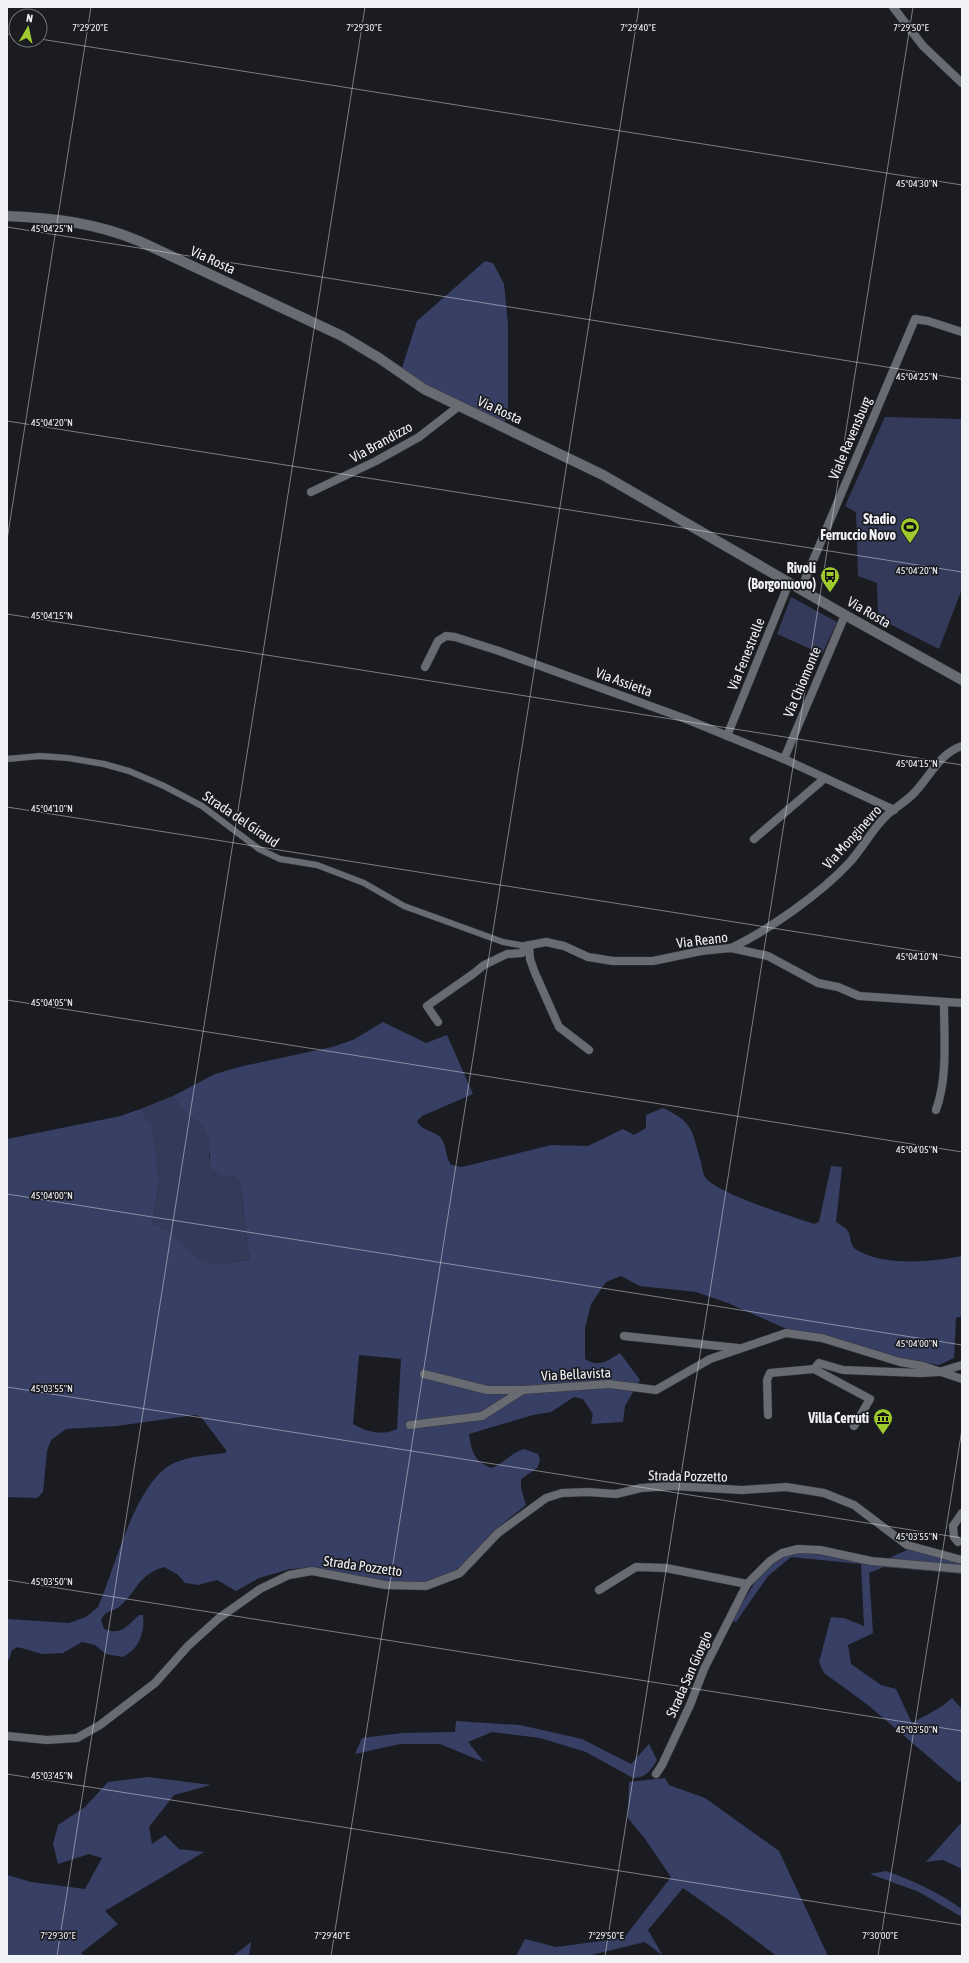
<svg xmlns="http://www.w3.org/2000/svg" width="969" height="1963" viewBox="0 0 969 1963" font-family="'Asap Condensed',sans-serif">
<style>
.green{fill:#343b5a}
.forest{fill:#373f65;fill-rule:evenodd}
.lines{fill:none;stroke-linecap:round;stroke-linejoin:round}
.pedestrian-casing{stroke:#35363a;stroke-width:7}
.minor-casing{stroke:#35363a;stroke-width:9}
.tertiary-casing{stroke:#35363a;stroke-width:11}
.pedestrian{stroke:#696b72;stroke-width:6}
.minor{stroke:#696b72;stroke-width:8}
.tertiary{stroke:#696b72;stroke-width:10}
.ticks{fill:none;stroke:#f1f2f6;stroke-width:1;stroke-opacity:0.45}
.labels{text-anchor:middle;stroke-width:3.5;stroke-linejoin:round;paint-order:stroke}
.street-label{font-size:14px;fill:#f1f2f6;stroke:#1b1c22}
.poi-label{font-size:14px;font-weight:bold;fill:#f1f2f6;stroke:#1b1c22;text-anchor:end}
.ticks-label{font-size:10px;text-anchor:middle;fill:#f1f2f6;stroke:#1b1c22;stroke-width:3.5;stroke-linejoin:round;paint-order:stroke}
</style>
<rect width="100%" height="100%" fill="#1b1c22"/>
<g class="green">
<path d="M885 417 962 419V589L939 649 878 618 877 583 858 576 856 512 845 506Z"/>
<path d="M791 597 837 622 822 654 777 634Z"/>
<path d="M173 1096 185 1112 203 1125 208 1137 210 1150 209 1158 225 1176 237 1178 241 1186 249 1260C238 1261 220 1265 210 1264 186 1260 176 1228 152 1225L159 1181 156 1159 140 1109Z"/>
</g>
<g class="forest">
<path d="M485 261 493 263 504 284 508 324V409L503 427 400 374 417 321Z"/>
<path d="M383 1022 426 1043 447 1035 473 1094 422 1116 417 1121C421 1131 434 1130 441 1138 447 1146 445 1157 451 1165L462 1167 551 1145 588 1146 623 1129 634 1135 646 1128V1115L663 1108C693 1122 692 1130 700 1159 702 1164 702 1172 705 1177 715 1193 793 1217 814 1224L819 1222 831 1166 842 1167 836 1222C840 1225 845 1227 848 1231 851 1236 850 1244 854 1248 880 1267 932 1262 962 1256V1316L956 1318 954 1358 939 1365 904 1359 830 1337 789 1330 728 1303 696 1292 640 1286 621 1276 606 1282 591 1304 585 1328V1359C599 1368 607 1361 620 1353L640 1380 625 1406 623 1422 591 1424 593 1414 583 1399 574 1397 551 1412 533 1415 469 1434C472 1452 473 1461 492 1468 504 1463 511 1453 524 1449L538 1454 540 1461 537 1468 521 1479V1488L526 1505 495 1530 458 1570 425 1582 384 1581 313 1568 290 1569 259 1578 236 1591 217 1580 198 1585 185 1583 177 1574 164 1567C138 1575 138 1590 120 1606 112 1613 108 1608 101 1620L104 1629C121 1636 127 1626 139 1615H143C145 1633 139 1649 123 1657L106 1654 95 1645 82 1642 63 1653 42 1654 18 1647 12 1650 9 1660 7 1659V1619L69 1623 86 1617 98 1607C115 1569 135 1481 174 1463 190 1456 209 1455 226 1453V1450L201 1417 195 1415 117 1426 66 1429 51 1440 47 1451 43 1492 37 1498 7 1497V1139L121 1116 140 1109 152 1128 159 1181 152 1225C176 1228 186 1257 208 1263 217 1266 239 1261 249 1260L241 1186 237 1178 225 1176 212 1169C208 1155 212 1140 203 1127 200 1121 191 1118 186 1113 181 1109 177 1101 173 1096L215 1074 239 1067 332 1047 353 1040ZM359 1355 401 1359 397 1429C383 1436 367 1432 353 1424Z"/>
<path d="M909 1549 962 1564V1574L884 1567 869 1573 873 1633 848 1645 851 1664 881 1685 896 1689 912 1723 941 1707 952 1698 962 1709V1781L958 1782 868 1705 824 1673 819 1662 831 1617 844 1618 864 1626 861 1564 791 1557 768 1576 736 1622 732 1620 758 1577 781 1556 806 1552 876 1564Z"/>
<path d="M456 1721 520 1725 582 1739 631 1764 649 1744 657 1760C651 1770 646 1778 633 1778L586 1752 540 1738 492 1732 468 1742 484 1762 440 1744H400L355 1754 362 1738 403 1733 455 1732Z"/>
<path d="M148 1777 211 1785 174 1795 149 1827 152 1844 165 1835 179 1849 204 1852 105 1911 118 1924 81 1953 85 1956H7V1875L31 1882 85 1889 102 1858 89 1854 58 1864 53 1844 58 1825 85 1807 108 1782Z"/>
<path d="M665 1778 669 1785 705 1798 779 1851 828 1956H773L774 1954 730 1921 683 1888 648 1930 663 1956 645 1942 587 1956H516L525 1939 556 1947 624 1938 671 1877 645 1839 628 1818 629 1782Z"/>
<path d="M962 1822V1869L943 1860 926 1862Z"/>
<path d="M886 1871C914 1881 938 1892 962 1909V1917L919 1892 870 1874Z"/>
<path d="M251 1942 249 1956H233Z"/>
</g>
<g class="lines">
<defs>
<path id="pedestrian" d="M7 759 40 756 68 758 104 764 129 771 164 786 202 806 259 849 280 859 317 865 364 883 404 906 503 942 525 946"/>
<g id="minor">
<path d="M893 7 923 46 962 83"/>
<path d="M311 492 376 461 419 437 459 406"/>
<path d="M801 589 915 319 928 321 962 332"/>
<path d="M425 667 438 641 446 636 455 637 499 651 686 719 784 759 894 810"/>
<path d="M727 736 789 583"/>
<path d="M784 759 845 615"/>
<path d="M754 839 825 778"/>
<path d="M529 946 530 959 535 973 559 1027 589 1050"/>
<path d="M731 948C769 930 820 894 849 863 862 849 871 831 885 817 894 808 906 802 915 792 930 776 940 753 962 746"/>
<path d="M438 1022 427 1006 473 974 484 965 507 954 522 953 525 946 546 942 564 946 588 957 613 961H653L701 951 731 948 768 956 818 983 838 987 859 996 962 1003"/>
<path d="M936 1110C948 1077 944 1038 944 1003"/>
<path d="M624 1336 738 1348"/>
<path d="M814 1369 870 1399 854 1426"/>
<path d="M424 1374 487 1390H522"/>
<path d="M768 1415 767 1380 770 1373 814 1369 819 1363 843 1370 920 1373 939 1372 962 1365"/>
<path d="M410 1425 482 1416 523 1390 609 1384 656 1390 710 1359 786 1333 822 1338 900 1362 923 1366 962 1379"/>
<path d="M958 1542 954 1537 953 1526 962 1513"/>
<path d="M599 1590 636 1567 666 1568 747 1584"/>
<path d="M7 1736 47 1740 77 1738 100 1725 155 1683 188 1646 219 1618 260 1589 289 1575 312 1571 385 1585 426 1586 460 1573 498 1533 546 1498 562 1493 588 1492 616 1494 641 1488 672 1486 742 1490 786 1487 824 1493 854 1505 907 1545 962 1560"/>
<path d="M656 1774 662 1765 690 1705 704 1669 747 1584 770 1561 782 1553 798 1549 820 1550 871 1561 962 1569"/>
</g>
<path id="tertiary" d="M7 216C54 218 96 223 139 241L342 336 379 358 424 389 603 475 845 615 962 680"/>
</defs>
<use href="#pedestrian" class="pedestrian-casing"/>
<use href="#minor" class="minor-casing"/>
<use href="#tertiary" class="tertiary-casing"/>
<use href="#pedestrian" class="pedestrian"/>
<use href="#minor" class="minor"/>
<use href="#tertiary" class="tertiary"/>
</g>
<path class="ticks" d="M7 34 16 35M40 39 962 185M7 227 962 379M7 421 962 572M7 540 91 7M7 614 962 765M7 807 962 958M7 1000 962 1152M7 1194 962 1345M7 1387 962 1538M7 1580 962 1731M7 1774 962 1925M57 1956 365 7M331 1956 639 7M605 1956 913 7M878 1956 962 1429"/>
<defs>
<symbol id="stadium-pin" viewBox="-11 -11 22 30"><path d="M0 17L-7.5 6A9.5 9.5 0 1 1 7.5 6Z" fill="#9eca2e" stroke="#1b1c22"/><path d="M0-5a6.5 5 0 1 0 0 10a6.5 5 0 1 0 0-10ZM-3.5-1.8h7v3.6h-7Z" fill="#111"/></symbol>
<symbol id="bus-pin" viewBox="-11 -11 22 30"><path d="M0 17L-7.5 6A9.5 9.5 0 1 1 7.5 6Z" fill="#9eca2e" stroke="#1b1c22"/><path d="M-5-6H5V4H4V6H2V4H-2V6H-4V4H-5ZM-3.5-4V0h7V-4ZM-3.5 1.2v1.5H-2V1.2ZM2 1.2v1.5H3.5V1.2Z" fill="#111"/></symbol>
<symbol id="museum-pin" viewBox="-11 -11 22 30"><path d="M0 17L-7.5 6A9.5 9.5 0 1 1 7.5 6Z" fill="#9eca2e" stroke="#1b1c22"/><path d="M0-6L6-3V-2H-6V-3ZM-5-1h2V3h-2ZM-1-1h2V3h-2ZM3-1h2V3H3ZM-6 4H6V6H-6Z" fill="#111"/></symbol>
</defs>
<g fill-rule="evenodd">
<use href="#stadium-pin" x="899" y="516" width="22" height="30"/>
<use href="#bus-pin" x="819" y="565" width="22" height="30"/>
<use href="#museum-pin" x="872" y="1407" width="22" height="30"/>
</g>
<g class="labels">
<g class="street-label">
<text transform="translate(213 260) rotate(25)" y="5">Via Rosta</text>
<text transform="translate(500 410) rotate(25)" y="5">Via Rosta</text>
<text transform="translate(850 438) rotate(-67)" y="5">Viale Ravensburg</text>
<text transform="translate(381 442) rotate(-29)" y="5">Via Brandizzo</text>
<text transform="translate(869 612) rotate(30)" y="5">Via Rosta</text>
<text transform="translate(746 654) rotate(-68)" y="5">Via Fenestrelle</text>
<text transform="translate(624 682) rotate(20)" y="5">Via Assietta</text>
<text transform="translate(802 682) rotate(-67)" y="5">Via Chiomonte</text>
<text transform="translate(241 819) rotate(34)" y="5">Strada del Giraud</text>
<text transform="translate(852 837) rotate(-48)" y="5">Via Monginevro</text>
<text transform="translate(702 940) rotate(-7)" y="5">Via Reano</text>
<text transform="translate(576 1374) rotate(-3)" y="5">Via Bellavista</text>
<text transform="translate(688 1476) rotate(1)" y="5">Strada Pozzetto</text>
<text transform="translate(363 1566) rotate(8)" y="5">Strada Pozzetto</text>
<text transform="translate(689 1674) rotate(-66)" y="5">Strada San Giorgio</text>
</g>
<g class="poi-label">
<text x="896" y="524">Stadio<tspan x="896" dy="16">Ferruccio Novo</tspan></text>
<text x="816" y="573">Rivoli<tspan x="816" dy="16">(Borgonuovo)</tspan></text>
<text x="869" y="1423">Villa Cerruti</text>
</g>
</g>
<g class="ticks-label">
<text x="90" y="31">7°29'20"E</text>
<text x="364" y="31">7°29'30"E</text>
<text x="638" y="31">7°29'40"E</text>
<text x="911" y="31">7°29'50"E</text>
<text x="917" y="187">45°04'30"N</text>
<text x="52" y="232">45°04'25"N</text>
<text x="917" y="380">45°04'25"N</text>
<text x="52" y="426">45°04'20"N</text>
<text x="917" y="574">45°04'20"N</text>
<text x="52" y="619">45°04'15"N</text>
<text x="917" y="767">45°04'15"N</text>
<text x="52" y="812">45°04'10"N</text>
<text x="917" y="960">45°04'10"N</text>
<text x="52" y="1006">45°04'05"N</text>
<text x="917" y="1153">45°04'05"N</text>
<text x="52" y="1199">45°04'00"N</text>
<text x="917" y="1347">45°04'00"N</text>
<text x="52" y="1392">45°03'55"N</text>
<text x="917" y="1540">45°03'55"N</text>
<text x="52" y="1585">45°03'50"N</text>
<text x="917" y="1733">45°03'50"N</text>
<text x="52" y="1779">45°03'45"N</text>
<text x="58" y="1939">7°29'30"E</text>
<text x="332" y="1939">7°29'40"E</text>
<text x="606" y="1939">7°29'50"E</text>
<text x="880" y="1939">7°30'00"E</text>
</g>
<rect width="969" height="1963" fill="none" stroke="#f1f2f6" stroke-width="16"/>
<g transform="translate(28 28) rotate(9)"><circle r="19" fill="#1b1c22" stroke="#717277"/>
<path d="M0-3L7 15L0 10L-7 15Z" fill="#9eca2e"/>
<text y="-6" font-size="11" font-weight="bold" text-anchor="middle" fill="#f1f2f6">N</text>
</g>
</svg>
